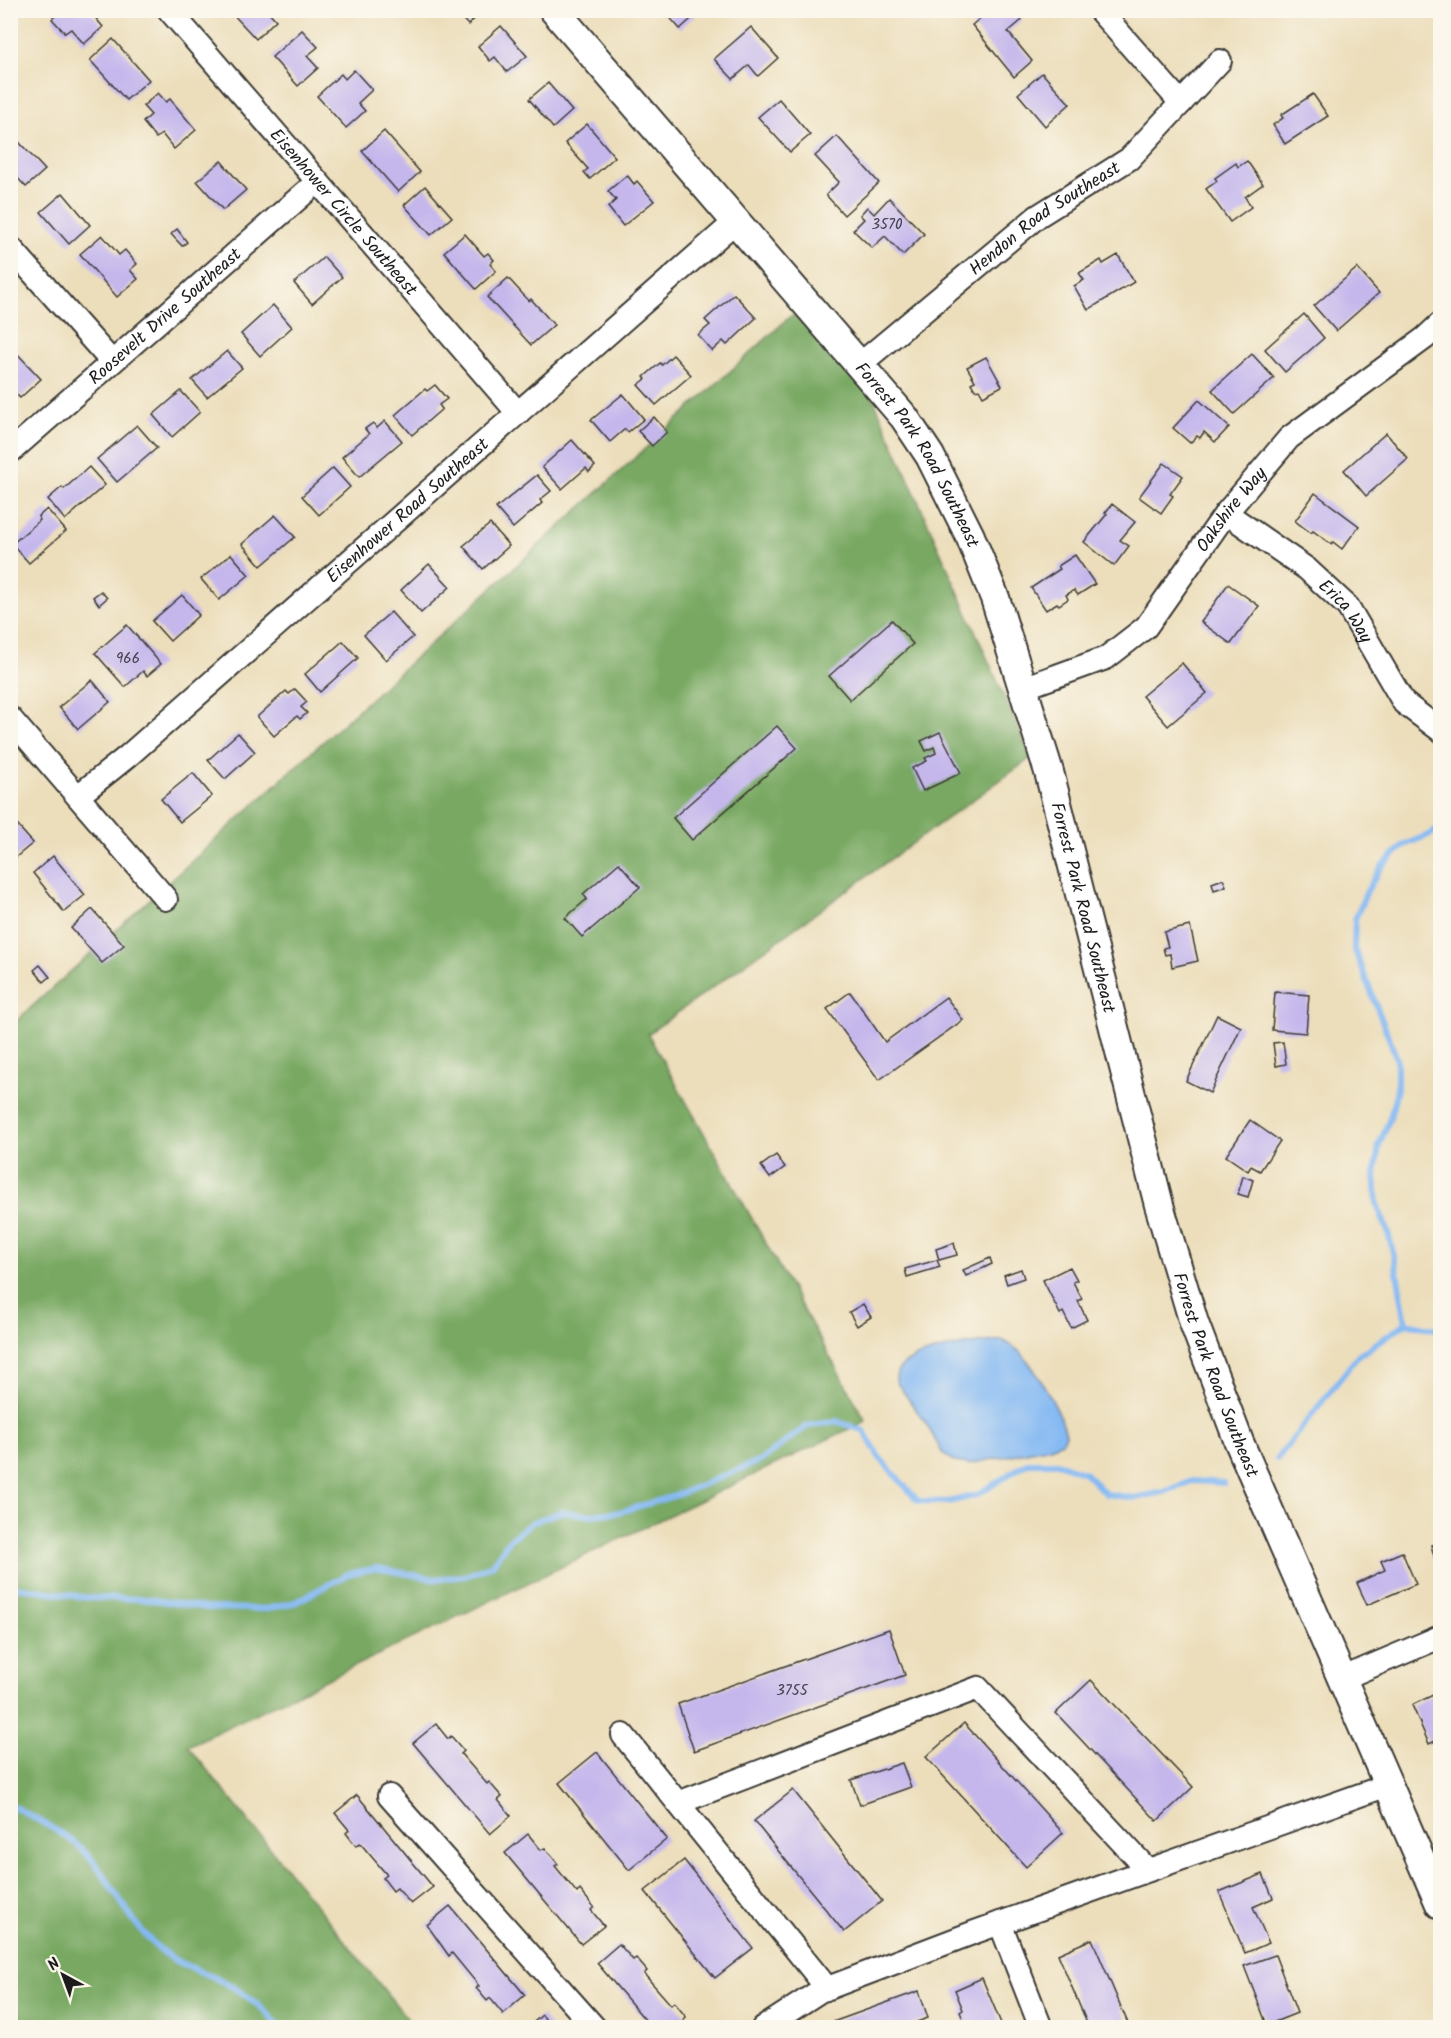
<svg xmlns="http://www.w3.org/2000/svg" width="1451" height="2038" viewBox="0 0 1451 2038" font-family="Kalam,sans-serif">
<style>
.forest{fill:#78a862;stroke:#4a623f;stroke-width:1.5}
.water{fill:#85b9f3;stroke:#506a88;stroke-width:1.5}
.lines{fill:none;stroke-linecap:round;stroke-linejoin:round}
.stream{stroke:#85b9f3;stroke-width:6}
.building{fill:#c5b7ec}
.minor-casing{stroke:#3b3934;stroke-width:26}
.tertiary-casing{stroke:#3b3934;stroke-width:32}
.minor{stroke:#fff;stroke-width:22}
.tertiary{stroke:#fff;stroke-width:28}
.labels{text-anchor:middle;stroke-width:4.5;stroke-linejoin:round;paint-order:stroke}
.number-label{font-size:15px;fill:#464350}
.street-label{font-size:18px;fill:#1c1c1c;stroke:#fbf7ec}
</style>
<rect width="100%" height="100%" fill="#fbf7ec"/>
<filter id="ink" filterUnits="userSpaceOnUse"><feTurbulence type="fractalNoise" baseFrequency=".0167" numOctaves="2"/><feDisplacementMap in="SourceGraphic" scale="12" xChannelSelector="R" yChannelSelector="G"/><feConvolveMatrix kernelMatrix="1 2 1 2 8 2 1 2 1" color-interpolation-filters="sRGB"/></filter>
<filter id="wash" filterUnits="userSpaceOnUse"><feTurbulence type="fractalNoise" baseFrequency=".008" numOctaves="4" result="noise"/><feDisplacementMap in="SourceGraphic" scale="24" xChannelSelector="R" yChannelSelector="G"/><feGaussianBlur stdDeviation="1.35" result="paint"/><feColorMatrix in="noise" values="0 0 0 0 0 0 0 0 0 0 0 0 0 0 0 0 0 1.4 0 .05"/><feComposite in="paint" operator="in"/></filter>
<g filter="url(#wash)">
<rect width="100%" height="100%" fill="#ecdebb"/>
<path class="forest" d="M793 314 866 382 1031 758 648 1034 866 1421 188 1746 414 2027H11L10 1018 15 1022Z"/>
<path class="water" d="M1002 1340C1009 1344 1016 1348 1022 1354 1036 1370 1063 1415 1066 1435L1062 1442 1050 1447 969 1464 955 1462 943 1454 927 1425 897 1383C886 1350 981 1343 1002 1340Z"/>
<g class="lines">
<g class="stream">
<path d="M1406 1323 1395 1261 1388 1232 1377 1204 1375 1175 1379 1145 1390 1118 1397 1089V1059L1354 948 1355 919 1367 891 1382 866 1404 845 1431 834 1440 827"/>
<path d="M1406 1323 1440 1330"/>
<path d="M1277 1459 1358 1356 1406 1323"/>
<path d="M10 1586 89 1598 148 1599 207 1608 267 1609 296 1602 348 1574 377 1568 435 1579 465 1576 492 1565 509 1540 533 1522 561 1512 590 1515 620 1512 677 1495 760 1461 807 1426 836 1421 864 1431 879 1457 918 1501 948 1502 977 1495 1027 1463H1057L1085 1473 1106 1494 1135 1498 1164 1492 1192 1481 1224 1483"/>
<path d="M10 1804C39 1822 71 1834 93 1861 117 1891 134 1931 166 1954 185 1968 200 1970 219 1980 243 1991 263 2007 280 2028"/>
</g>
</g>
<g id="blocks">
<g class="building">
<path d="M54 10H89L103 27 84 44 71 29 65 33 52 19 57 14Z"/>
<path d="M229 10H267L276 20 256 39Z"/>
<path d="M454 10H484L468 25Z"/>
<path d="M666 10H701L680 29 665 12Z"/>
<path d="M990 10H1013L1022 20 1008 32 1032 61 1014 77 972 25Z"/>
<path d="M501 26 527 56 507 72 495 57 490 61 478 46Z"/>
<path d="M751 27 778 58 758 76 749 65 733 79 714 59Z"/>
<path d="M302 30 318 47 307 56 318 68 298 86 272 57Z"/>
<path d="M113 39 149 80 126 100 90 60Z"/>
<path d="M354 70 372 90 358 103 365 111 346 128 317 96 341 74 345 79Z"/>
<path d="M1042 73 1070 104 1045 126 1018 94Z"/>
<path d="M548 83 572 111 553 128 529 99Z"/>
<path d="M158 93 166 102 170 99 196 130 174 149 162 134 156 138 143 122 151 115 143 106Z"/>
<path d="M1313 94 1328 116 1285 144 1273 125 1283 118 1281 115Z"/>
<path d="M779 99 810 135 790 152 758 117Z"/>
<path d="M587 124 615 157 590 179 584 172 588 169 565 143Z"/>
<path d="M384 131 420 172 398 192 362 151Z"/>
<path d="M837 136 879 183 844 215 826 195 839 182 815 156Z"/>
<path d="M18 141 45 170 26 187 10 170V148Z"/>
<path d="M221 161 246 190 223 210 197 181Z"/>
<path d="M1247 161 1263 184 1245 197 1251 207 1230 222 1206 189 1217 181 1215 178 1236 163 1238 167Z"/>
<path d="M627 175 634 184 637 181 654 201 623 226 608 207 616 200 608 191Z"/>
<path d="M425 186 452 217 431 235 404 205Z"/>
<path d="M63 193 90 225 69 244 41 212Z"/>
<path d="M889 198 924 234 903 255 885 236 872 248 853 230 864 219 860 215 867 207 874 214Z"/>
<path d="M177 229 187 242 182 246 171 234Z"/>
<path d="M465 234 484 256 488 253 494 260 490 264 496 271 476 289 444 252Z"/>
<path d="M102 235 119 255 125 250 137 264 130 270 138 279 117 297 80 254Z"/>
<path d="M1118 255 1134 282 1088 310 1074 286 1084 280 1079 273 1101 260 1103 264Z"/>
<path d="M324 257 342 277 312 304 294 283Z"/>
<path d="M1357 268 1379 293 1336 331 1314 306Z"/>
<path d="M508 278 529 301 531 299 554 325 531 345 487 297Z"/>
<path d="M734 294 756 318 727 345 723 341 712 351 698 335 710 325 705 320Z"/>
<path d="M273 305 292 327 260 356 241 334Z"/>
<path d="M1304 314 1324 338 1285 372 1265 349Z"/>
<path d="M12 348 41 379 20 398 10 388Z"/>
<path d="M227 351 242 368 207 397 192 380Z"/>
<path d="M1252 354 1274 378 1234 414 1212 390Z"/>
<path d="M673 355 691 375 656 405 638 385 646 379 644 377 660 363 662 365Z"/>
<path d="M986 357 1002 386 983 396 979 389 975 390 971 383 975 381 967 367Z"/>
<path d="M435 385 447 399 439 405 442 409 412 435 395 415 425 389 427 391Z"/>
<path d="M181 391 200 412 172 437 153 415Z"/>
<path d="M623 394 644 419 628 432 625 429 610 442 591 420Z"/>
<path d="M1199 400 1229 427 1215 442 1204 432 1200 438 1197 436 1190 443 1173 428Z"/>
<path d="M654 417 667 432 652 446 638 431Z"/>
<path d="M385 421 402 441 359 477 342 457 369 434 365 429 373 423 377 428Z"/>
<path d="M137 425 157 448 117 482 97 459Z"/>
<path d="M1386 433 1408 459 1366 496 1344 470Z"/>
<path d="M572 440 595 466 589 472 586 468 562 489 542 467Z"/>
<path d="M1164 463 1183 476 1170 494 1173 496 1161 513 1139 497Z"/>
<path d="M89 467 105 485 65 520 48 499 62 487 64 489Z"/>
<path d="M333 468 350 487 319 515 302 496Z"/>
<path d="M537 475 551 491 540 500 542 503 513 528 496 508Z"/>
<path d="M1315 493 1359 526 1342 549 1333 542 1331 544 1313 531 1311 533 1295 521Z"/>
<path d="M1112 504 1135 522 1120 540 1129 546 1114 566 1084 542 1107 514 1105 513Z"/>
<path d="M47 509 66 531 29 563 12 544 40 520 38 517Z"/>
<path d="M275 515 295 537 261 566 242 544Z"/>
<path d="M490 524 509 546 483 569 463 546Z"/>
<path d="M231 554 249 575 219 600 201 579Z"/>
<path d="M1075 555 1095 584 1078 595 1074 590 1066 595 1068 599 1059 605 1057 603 1046 610 1031 588 1060 569 1058 566Z"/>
<path d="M429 564 450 587 421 613 401 590Z"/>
<path d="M1228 584 1259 606 1231 644 1201 622Z"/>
<path d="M101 591 107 598 99 605 93 597Z"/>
<path d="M182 595 199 615 170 641 152 621Z"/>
<path d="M391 612 413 637 386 660 364 635Z"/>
<path d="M892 620 913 644 850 700 829 676Z"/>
<path d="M127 625 161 664 147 676 143 671 125 687 95 653Z"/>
<path d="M343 641 358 658 320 692 305 674Z"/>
<path d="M1182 663 1207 693 1168 726 1142 696Z"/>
<path d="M92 680 110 702 78 729 59 707Z"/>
<path d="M295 689 307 702 301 707 307 713 300 719 297 716 274 736 257 717 286 691 289 694Z"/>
<path d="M777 726 797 748 692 840 673 818Z"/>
<path d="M940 732 961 773 923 791 912 768 927 761 925 758 936 753 934 747 926 751 921 741Z"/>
<path d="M238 733 255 752 225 779 208 760Z"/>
<path d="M193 773 212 796 180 822 161 799Z"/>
<path d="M10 817 33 843 10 862Z"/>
<path d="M53 856 85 895 64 912 33 873Z"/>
<path d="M619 863 640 887 582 937 565 918 587 899 583 894Z"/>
<path d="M1223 879 1226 886 1214 890 1212 883Z"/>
<path d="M92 909 124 945 102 963 71 928Z"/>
<path d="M1190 926 1198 961 1172 967 1170 954 1165 955 1163 948 1168 947 1164 932Z"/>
<path d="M40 965 50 977 44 982 34 970Z"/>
<path d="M850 992 885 1042 946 997 963 1020 879 1080 827 1009Z"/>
<path d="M1275 992 1309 995 1306 1033 1272 1030Z"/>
<path d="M1217 1015 1241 1027 1210 1093 1186 1081Z"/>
<path d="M1283 1042 1286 1064 1276 1066 1273 1043Z"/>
<path d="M1250 1120 1280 1141 1260 1171 1251 1166 1248 1171 1226 1156Z"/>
<path d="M776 1155 785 1167 770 1178 761 1166Z"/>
<path d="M1243 1176 1253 1180 1248 1197 1238 1194Z"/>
<path d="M954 1243 957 1255 939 1260 936 1249Z"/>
<path d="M990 1258 992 1264 966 1276 963 1270Z"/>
<path d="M937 1260 940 1267 907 1277 905 1269Z"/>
<path d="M1070 1267 1077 1280 1073 1282 1082 1299 1078 1301 1087 1320 1071 1328 1063 1312 1060 1314 1043 1280Z"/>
<path d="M1021 1269 1024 1278 1007 1284 1004 1275Z"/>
<path d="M863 1304 871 1317 857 1326 849 1312Z"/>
<path d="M1440 1543V1570L1438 1571 1431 1545Z"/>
<path d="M1402 1552 1416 1584 1367 1605 1357 1583 1385 1570 1381 1561Z"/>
<path d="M889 1629 905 1675 694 1751 678 1704Z"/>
<path d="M1091 1680 1193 1787 1157 1821 1056 1713Z"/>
<path d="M1435 1694 1437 1699 1440 1697V1739L1429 1744 1412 1705Z"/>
<path d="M964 1723 1063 1833 1026 1867 926 1757Z"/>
<path d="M436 1724 448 1739 451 1736 464 1751 461 1754 487 1784 489 1782 502 1797 498 1800 511 1816 490 1834 413 1743Z"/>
<path d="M597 1752 667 1839 629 1870 559 1783Z"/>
<path d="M902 1763 911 1787 860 1805 851 1780Z"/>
<path d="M793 1790 882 1901 844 1932 754 1821Z"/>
<path d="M357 1795 433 1887 411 1904 397 1888 393 1891 383 1878 387 1875 360 1843 356 1846 346 1833 349 1830 335 1813Z"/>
<path d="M528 1834 541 1850 545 1848 558 1864 555 1866 577 1893 580 1890 594 1907 591 1910 604 1926 581 1944 505 1853Z"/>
<path d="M684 1860 753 1948 715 1978 645 1891Z"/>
<path d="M1263 1874 1273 1898 1253 1907 1269 1943 1245 1953 1219 1892Z"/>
<path d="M450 1906 525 1995 503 2014 490 1998 487 2001 476 1988 479 1986 452 1953 449 1956 427 1925Z"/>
<path d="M1092 1939 1130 2028H1089L1058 1954Z"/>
<path d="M619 1944 633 1960 636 1958 647 1971 644 1974 671 2005 674 2002 686 2017 683 2020 690 2028H652L597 1963Z"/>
<path d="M1275 1955 1297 2013 1267 2025 1244 1966Z"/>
<path d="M982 1978 1003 2028H972L970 2024 966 2026 960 2012 963 2010 955 1990Z"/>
<path d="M919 1991 928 2018 908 2025V2028H816Z"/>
<path d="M542 2015 552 2028H527Z"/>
</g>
</g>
</g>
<g filter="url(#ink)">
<use href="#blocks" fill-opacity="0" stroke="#3b3934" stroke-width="1.5"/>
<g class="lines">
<defs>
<g id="minor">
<path id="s1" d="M169 10 518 413"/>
<path d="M1099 10 1181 103"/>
<path d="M10 247 112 362"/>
<path id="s2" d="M859 365 1038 216 1129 159 1220 61"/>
<path id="s3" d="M10 452 317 182"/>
<path id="s4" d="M1226 513 1307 569 1348 607 1404 703 1440 730"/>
<path id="s5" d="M1023 688 1106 658 1146 627 1226 513 1289 438 1425 338 1440 324"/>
<path d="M10 718 166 899"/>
<path id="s6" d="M78 796 128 756 736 221"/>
<path d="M1341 1679 1440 1637"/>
<path d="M623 1735 827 1988"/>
<path d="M389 1796 595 2028"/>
<path d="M678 1803 978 1688 1148 1870"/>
<path d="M1000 1923 1041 2028"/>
<path d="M763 2028 820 1991 975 1932 1388 1785"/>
</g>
<g id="tertiary">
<path id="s7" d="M554 10 904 417 930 456 970 536 995 598 1049 772 1159 1205 1194 1323 1239 1442 1440 1904"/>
</g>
</defs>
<use href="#minor" class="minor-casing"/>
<use href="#tertiary" class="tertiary-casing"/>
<use href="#minor" class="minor"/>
<use href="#tertiary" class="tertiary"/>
</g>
</g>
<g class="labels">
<g class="number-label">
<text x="887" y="229">3570</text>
<text x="128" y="663">966</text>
<text x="792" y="1695">3755</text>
</g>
<g class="street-label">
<text dy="6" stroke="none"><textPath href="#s1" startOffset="267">Eisenhower Circle Southeast</textPath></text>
<text dy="6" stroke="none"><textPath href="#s2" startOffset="237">Hendon Road Southeast</textPath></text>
<text dy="6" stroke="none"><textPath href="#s3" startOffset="206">Roosevelt Drive Southeast</textPath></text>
<text dy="6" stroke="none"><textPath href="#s7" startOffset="576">Forrest Park Road Southeast</textPath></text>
<text dy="6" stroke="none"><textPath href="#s6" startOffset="436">Eisenhower Road Southeast</textPath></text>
<text dy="6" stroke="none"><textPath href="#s5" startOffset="284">Oakshire Way</textPath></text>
<text dy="6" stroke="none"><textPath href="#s4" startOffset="156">Erica Way</textPath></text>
<text dy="6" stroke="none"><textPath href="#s7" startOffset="1062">Forrest Park Road Southeast</textPath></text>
<text dy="6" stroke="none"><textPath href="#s7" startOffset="1548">Forrest Park Road Southeast</textPath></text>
</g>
</g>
<rect width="1451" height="2038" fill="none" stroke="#fbf7ec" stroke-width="36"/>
<g transform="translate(63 1975) rotate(319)" stroke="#fbf7ec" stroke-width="4.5" paint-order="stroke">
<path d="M0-4.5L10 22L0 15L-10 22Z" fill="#1c1c1c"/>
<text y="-9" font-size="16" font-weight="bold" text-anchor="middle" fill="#1c1c1c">N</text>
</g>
</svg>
